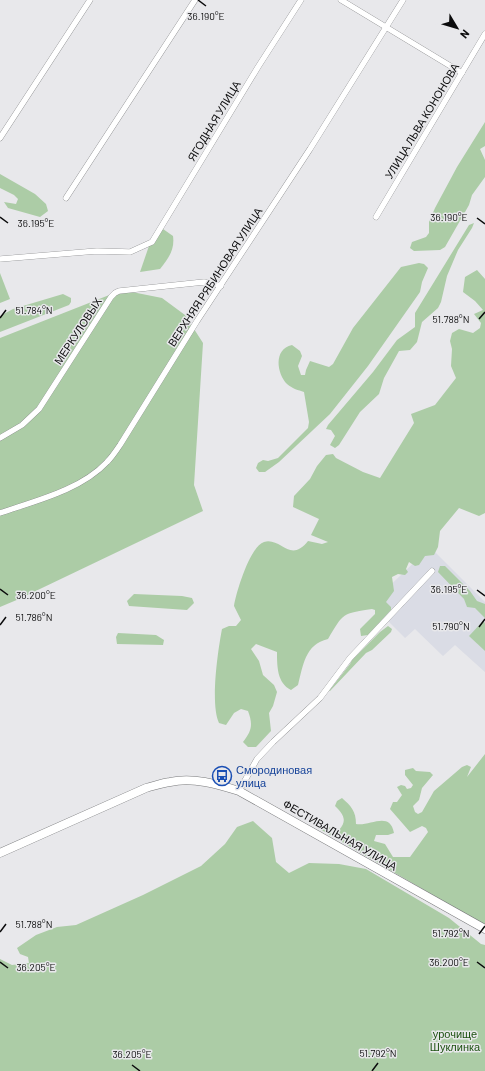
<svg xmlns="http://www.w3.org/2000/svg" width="485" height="1071" viewBox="0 0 485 1071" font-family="Barlow,sans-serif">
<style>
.built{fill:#dadce5}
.green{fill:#accca6}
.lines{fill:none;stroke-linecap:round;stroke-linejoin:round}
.street-casing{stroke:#797a7c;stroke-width:6}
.primary-casing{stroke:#797a7c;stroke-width:9}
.street{stroke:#fff;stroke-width:5.5}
.primary{stroke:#fff;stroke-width:8}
.ticks{fill:none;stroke:#0b0b0c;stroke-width:1.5}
.labels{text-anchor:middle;stroke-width:3;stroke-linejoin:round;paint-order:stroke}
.street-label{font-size:11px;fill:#0b0b0c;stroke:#e8e8eb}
.transit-label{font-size:11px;fill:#164399;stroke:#e8e8eb;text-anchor:start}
.park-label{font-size:11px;fill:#1c5111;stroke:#e8e8eb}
.ticks-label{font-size:10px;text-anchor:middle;fill:#0b0b0c;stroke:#e8e8eb;stroke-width:3;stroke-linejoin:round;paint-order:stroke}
</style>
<rect width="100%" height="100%" fill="#e8e8eb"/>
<path class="built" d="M430 547 485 602V672L455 645 443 656 415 629 405 638 371 604Z"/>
<g class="green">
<path d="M485 122V146L480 149 485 160V177L472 195 469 205 445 247 440 250 414 251 410 248 412 242 426 237 429 233V222L435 208 457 167Z"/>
<path d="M0 174 35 194 46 204 48 211 40 217 8 208 4 202 16 204 18 199 14 195 0 188Z"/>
<path d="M474 223 472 228 458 250 447 276 441 302 438 308 422 322 417 342 410 350 399 351 384 378 379 394 360 412 339 445 335 448 330 445 335 436 331 430 326 429 328 425 373 372 397 340 415 327V313L469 225Z"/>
<path d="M163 229 173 236C175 250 168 259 160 269L140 272 150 243 157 231Z"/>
<path d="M419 263 424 264 428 268 422 282 420 292 368 366 330 414 279 462 265 472H259L256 468 258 463 263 460 268 461 278 458 308 428 309 422 304 392C298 390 293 389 287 384 277 374 273 349 292 345L300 351 302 356 298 366 301 375H305L306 370 310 361 329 367 333 364 353 328 401 267Z"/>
<path d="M477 270 485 279V513L479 516 459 508 440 531 438 547 434 555 425 556 419 565 415 566 409 562 406 569 408 572 405 575 398 574 392 577 394 591 386 602 391 607V610L368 635 361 636 360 629 375 614V610L372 609C342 614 344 612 328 639 305 644 303 666 298 685L291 690C277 683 277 666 277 652L256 644 251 649 259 661 263 675 274 685 277 692 273 706 269 713 271 731 256 747H248L243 742C252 731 253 724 248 711L241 709 234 713 226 725 219 723C210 704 218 650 222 629L229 626H236L241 620 234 606C236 593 250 546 264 542 281 537 290 564 308 541L322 544 328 542 311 535 319 519 293 507 294 496 310 479 317 466 326 455 333 454 336 458 363 472 380 478 414 423 411 414 435 405 456 378 451 366 452 349 450 341 452 333 459 329 473 333 480 328 481 323 474 314 483 310 475 301 463 292 465 277Z"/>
<path d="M0 273 10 299 0 303Z"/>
<path d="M122 290 162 298 185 315 203 343 194 485 203 511 19 599 0 607V338Z"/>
<path d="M63 294 71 298V302L69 305 0 332V316L13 309Z"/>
<path d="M440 566H445L470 591 477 601 485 604V618L475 608 467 607 464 599 438 572Z"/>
<path d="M134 594 182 596 192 598 194 603 187 610 129 606 127 601Z"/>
<path d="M483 621 485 623V651L469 636Z"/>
<path d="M388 626 392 629 391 632 372 650 366 653 330 691H329L350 664 352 660 380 632Z"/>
<path d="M118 633 156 635 164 640 163 645 117 644 116 637Z"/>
<path d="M485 754V924L479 922 318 828 321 825 339 830C348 820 343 814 335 806L337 801 342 798C351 806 356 811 356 824 369 827 390 810 394 833L388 835H376L374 841 385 844 393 857H410L428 832 426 828 422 826 410 832 390 809 393 802H397L402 795 397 787 401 785 405 786 407 789 411 788 413 785 405 775V770L413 768 416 771 430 772 433 775 422 788 419 800 413 806 415 812 418 814 422 812 434 791 462 767 467 765 471 767 467 777Z"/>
<path d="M253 821 272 838 276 862 289 873 309 863 339 864 366 869 449 918 481 944 485 945V1071H0V959L12 965 29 963 28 957 20 954 17 948 36 935 57 927 76 925 143 895 201 866 225 844 237 827Z"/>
</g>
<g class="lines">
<defs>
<g id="street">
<path d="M341 0 462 73"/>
<path d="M0 138 90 0"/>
<path d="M66 198 195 0"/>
<path d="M376 217 485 34"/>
<path d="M0 259 97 251 130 252 152 242 258 67 301 0"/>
<path d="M0 438 22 425 39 409 111 297 115 293 119 291 204 282 212 283 221 286"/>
<path d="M0 513C35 501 81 490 107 462 112 457 116 451 120 445L197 321 310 149 403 0"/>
<path d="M239 791 257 759 273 742 320 698 350 658 432 571"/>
</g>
<path id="primary" d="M0 853 146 788C154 786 162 783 170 782 193 777 217 784 239 791L485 929"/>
</defs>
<use href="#street" class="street-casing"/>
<use href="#primary" class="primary-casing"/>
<use href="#street" class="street"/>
<use href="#primary" class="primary"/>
</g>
<path class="ticks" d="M198 0 206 6M0 217 8 223M477 218 485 224M0 318 6 310M479 319 485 312M0 589 8 595M477 590 485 596M0 625 6 617M479 627 485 619M0 932 6 924M479 934 485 926M0 962 8 968M477 962 485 968M132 1065 140 1071M372 1071 378 1063"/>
<defs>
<symbol id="bus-ring" viewBox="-11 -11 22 22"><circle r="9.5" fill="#e8e8eb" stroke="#1a4fb4" stroke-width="1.5"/><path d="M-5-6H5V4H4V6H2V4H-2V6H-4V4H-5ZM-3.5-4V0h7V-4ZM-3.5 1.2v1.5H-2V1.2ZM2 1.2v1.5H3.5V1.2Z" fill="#1a4fb4"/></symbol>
</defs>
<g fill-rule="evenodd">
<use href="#bus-ring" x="211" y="765" width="22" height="22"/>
</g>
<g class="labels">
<g class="street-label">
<text transform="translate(214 121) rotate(-59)" y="4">ЯГОДНАЯ УЛИЦА</text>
<text transform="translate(422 121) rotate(-59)" y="4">УЛИЦА ЛЬВА КОНОНОВА</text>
<text transform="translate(215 277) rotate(-57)" y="4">ВЕРХНЯЯ РЯБИНОВАЯ УЛИЦА</text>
<text transform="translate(78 331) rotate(-57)" y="4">МЕРКУЛОВЫХ</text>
<text transform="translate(340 835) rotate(30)" y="4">ФЕСТИВАЛЬНАЯ УЛИЦА</text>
</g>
<g class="transit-label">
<text x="236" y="774">Смородиновая<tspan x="236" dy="13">улица</tspan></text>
</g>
<g class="park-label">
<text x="455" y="1038">урочище<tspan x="455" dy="13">Шуклинка</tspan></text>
</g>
</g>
<g class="ticks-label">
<text x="206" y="20">36.190°E</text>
<text x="449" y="221">36.190°E</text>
<text x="36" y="227">36.195°E</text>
<text x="34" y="314">51.784°N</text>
<text x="451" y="323">51.788°N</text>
<text x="449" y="593">36.195°E</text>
<text x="36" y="599">36.200°E</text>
<text x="34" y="621">51.786°N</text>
<text x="451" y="630">51.790°N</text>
<text x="34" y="928">51.788°N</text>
<text x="451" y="937">51.792°N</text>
<text x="449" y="966">36.200°E</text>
<text x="36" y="971">36.205°E</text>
<text x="378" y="1057">51.792°N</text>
<text x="132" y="1058">36.205°E</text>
</g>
<g transform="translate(457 28) rotate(128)" stroke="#e8e8eb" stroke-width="3" paint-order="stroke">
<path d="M0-3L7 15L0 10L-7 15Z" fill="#0b0b0c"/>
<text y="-6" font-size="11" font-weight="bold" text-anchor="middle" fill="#0b0b0c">N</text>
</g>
</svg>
